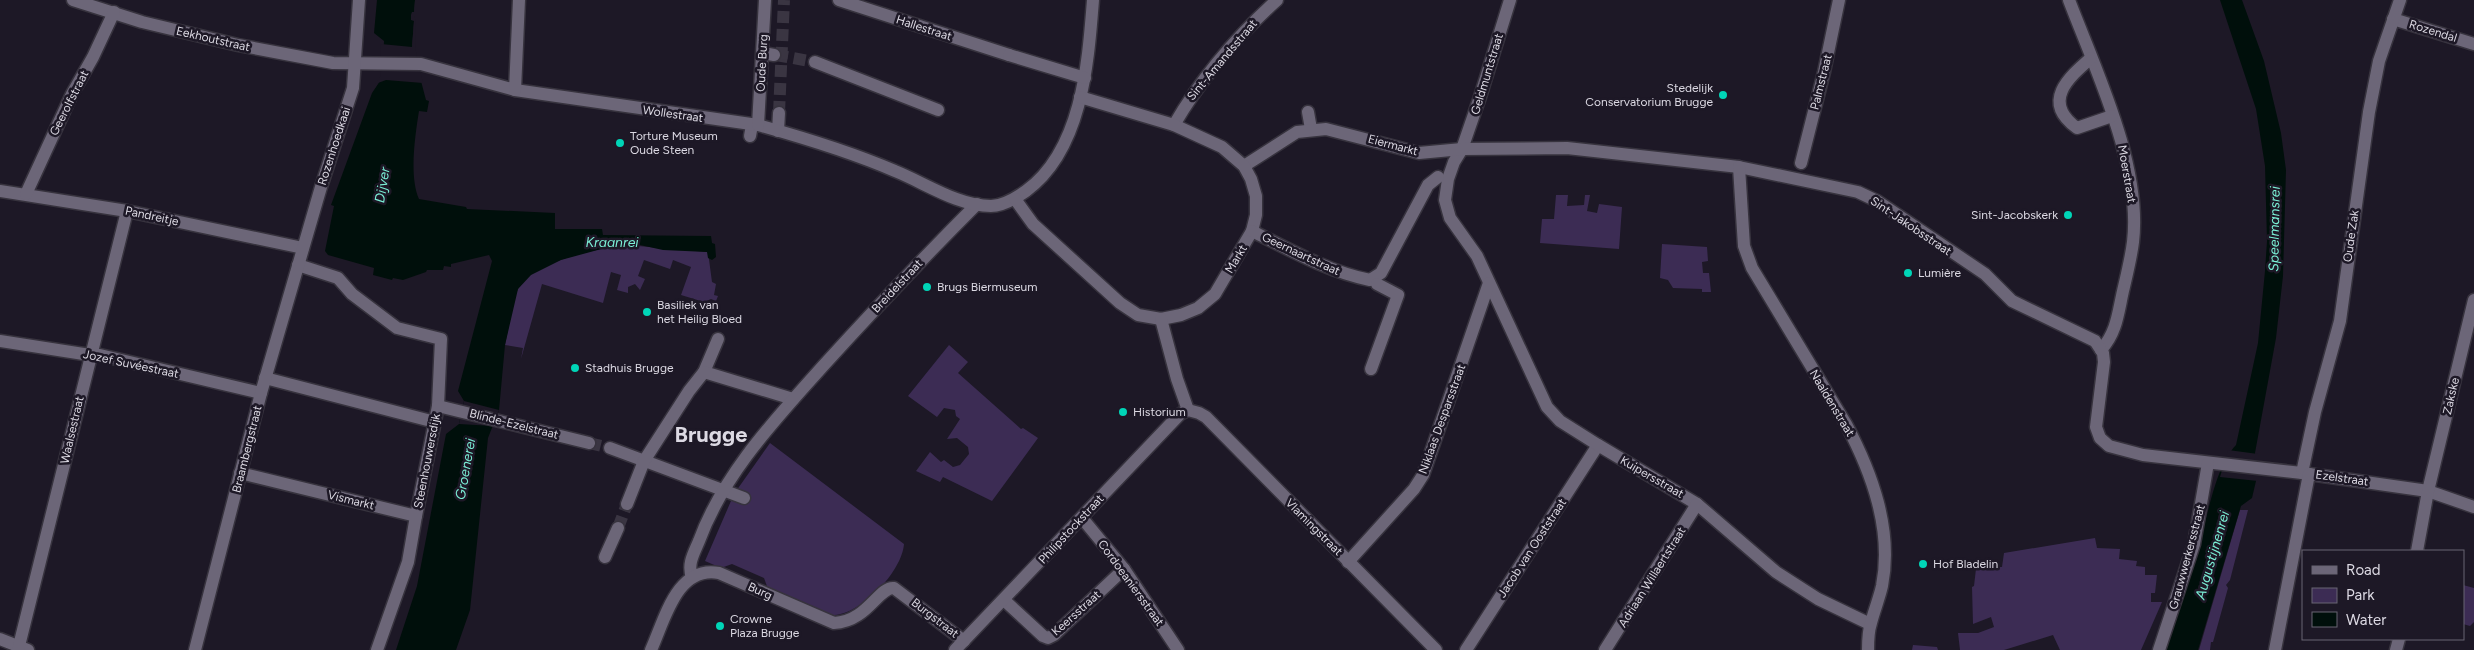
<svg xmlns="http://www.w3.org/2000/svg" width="2474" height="650" viewBox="0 0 2474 650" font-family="Figtree,sans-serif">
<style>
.green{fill:#3c2c54}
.water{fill:#000f0b}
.pier{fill:#1d1826}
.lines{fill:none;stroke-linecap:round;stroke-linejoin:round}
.pedestrian-tunnel{stroke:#3a3542;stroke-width:12;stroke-dasharray:12 6;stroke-linecap:butt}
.pedestrian-casing{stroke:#37333e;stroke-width:15}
.minor-casing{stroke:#37333e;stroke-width:15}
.pedestrian{stroke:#6c6678;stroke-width:12}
.minor{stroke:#6c6678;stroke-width:12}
.poi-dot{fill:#00d5b7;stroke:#1d1826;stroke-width:2}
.labels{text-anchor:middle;stroke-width:5;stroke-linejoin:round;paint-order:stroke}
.street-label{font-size:12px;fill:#dcd9e3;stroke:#1d1826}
.poi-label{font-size:12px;fill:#dcd9e3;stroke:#1d1826;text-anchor:start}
.water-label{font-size:14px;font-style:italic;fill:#7befd6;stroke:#1d1826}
.town-label{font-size:22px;font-weight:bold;fill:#dcd9e3;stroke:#1d1826}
</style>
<rect width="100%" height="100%" fill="#1d1826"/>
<g class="green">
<path d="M1556 195H1568L1567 206 1584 205 1585 195H1590L1587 211 1597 213 1599 204 1622 207 1619 249 1540 243 1542 219H1554Z"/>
<path d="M1662 244 1707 247 1708 261 1702 262 1703 273H1709L1711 292H1702V289L1673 288 1668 280 1660 278Z"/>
<path d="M626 245 708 252 712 282 716 284 714 295 718 296 716 301 711 299 704 302 681 295 691 267 673 260 670 269 644 260 638 276 645 279 640 290 635 284 628 287V293L617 290 621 275 611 272 603 303 542 284 521 359 523 348 505 345C509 327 511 305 518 289 530 262 599 248 626 245Z"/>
<path d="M949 345 968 362 958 373 1021 429 1023 428 1038 438 992 501 943 477 940 482 916 471 930 452 941 462 944 460 953 467 960 465 969 454 968 447 957 438 947 439 960 419 956 416 955 410 944 408 937 417 908 396Z"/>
<path d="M770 443 904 544C902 572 859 618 829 615 819 615 780 595 768 589L764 578 732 564 721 568 705 561 734 494Z"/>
<path d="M2240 510H2248L2230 580 2226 585 2228 588 2213 642H2211L2210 650H2199Z"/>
<path d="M2095 538 2097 548 2120 549 2119 559 2137 561 2136 566 2145 567V575H2157L2155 593H2151V602H2162L2141 650H2060L2053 635 2004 650H1912L1913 645 1937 647 1938 650H1960L1958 633H1978L1994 627 1991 617 1973 624 1972 587 1974 586 1977 560H1980V567H2002L2004 553Z"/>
<path d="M2463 585 2474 588V622L2470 626 2463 624Z"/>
</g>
<g class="water">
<path d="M377 0H415L414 12H412L411 20H414L412 47 426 100 429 101 427 112 419 111C415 136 409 177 419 199L466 207 467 209 555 213V229H602L603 235 711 236 712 243 715 244 716 257 712 260 708 258 707 252 663 250 640 245 605 248 561 260 531 275 518 289 505 345 499 410 488 438 470 610 456 650H396L417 586 446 434 459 424 464 401 458 391 492 261 489 255 451 264V267L444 266 443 270H427L426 272 403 280 393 278 392 280 373 275 374 268 328 255 325 251 334 206 331 205 372 93 382 78 384 41 374 33Z"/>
<path d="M2220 0H2242L2264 61 2281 133 2286 170 2283 276 2276 338 2255 453 2256 481 2252 498 2241 506 2198 650H2165C2176 615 2189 580 2199 545 2208 516 2215 467 2236 445L2258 343 2265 271 2267 241 2265 166 2256 109Z"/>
</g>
<g class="pier">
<path d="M415 0H417V13L414 16 416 21 415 47 423 83 386 80 378 83 375 88V84L380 77 381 44 412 47 414 21 411 20V15L412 12H414Z"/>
<path d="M464 401 499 410 493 426 459 424Z"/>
<path d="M2228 450 2258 454V481L2220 477Z"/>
</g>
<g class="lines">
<g class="pedestrian-tunnel">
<path d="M776 55 815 62"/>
<path d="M779 113 784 0"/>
<path d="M589 443 610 448"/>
<path d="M618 528 627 504"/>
</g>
<defs>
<g id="pedestrian">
<path d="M839 0 1009 55"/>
<path d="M763 53 774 55"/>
<path d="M815 62 938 110"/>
<path d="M1174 125C1202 77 1236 37 1277 0"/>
<path d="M778 131 779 113"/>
<path d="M750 136 752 125"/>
<path d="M298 265 338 278 352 294 397 328 441 339 438 406 416 516"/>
<path d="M0 341 90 355"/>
<path d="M704 372 718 339"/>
<path d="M265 378 435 422"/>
<path d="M438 406 589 443"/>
<path d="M610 448 744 498"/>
<path d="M627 504 644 461 689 391 704 372 793 399"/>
<path d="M605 557 618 528"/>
<path d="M692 577C687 564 694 553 699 541 724 473 775 420 823 366 873 311 924 257 977 204"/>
<path d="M1004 600 1043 636 1048 638 1054 635 1124 569"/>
<path d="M1466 650 1598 445"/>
</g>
<g id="minor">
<path d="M73 0 142 22 238 45 333 63 421 64 515 90 758 125C805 138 851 152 895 171 925 183 958 206 991 206 1003 206 1016 198 1026 191 1082 150 1088 64 1093 0"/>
<path d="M1510 0 1480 97 1462 149 1454 162 1448 179 1445 200 1450 218 1477 256 1547 407 1560 421 1598 445 1697 504 1776 572 1818 599 1870 624"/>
<path d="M2069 0C2096 71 2142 166 2133 242 2131 258 2127 274 2123 291 2118 313 2117 332 2101 350"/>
<path d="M2393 19 2474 44"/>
<path d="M1009 55 1085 78"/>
<path d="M2091 58C2068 78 2041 102 2077 128L2112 116"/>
<path d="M515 90 519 0"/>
<path d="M1308 112 1311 129"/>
<path d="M758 125 765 0"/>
<path d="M1801 163 1824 72 1839 0"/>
<path d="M1244 166 1297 132 1326 129 1419 153 1462 149 1567 148 1739 167 1858 192 1877 201 1985 274 2012 301 2095 341 2103 353 2104 362 2096 427 2100 438 2109 446 2143 455 2302 473 2428 491 2474 507"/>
<path d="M1739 167 1744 246 1752 268 1846 424C1872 473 1893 530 1882 586 1879 599 1874 611 1871 623 1868 632 1868 641 1868 650"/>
<path d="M0 191 127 211 303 248"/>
<path d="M26 194 72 94 93 57 114 12"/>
<path d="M1015 199 1033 224 1120 303 1138 315 1161 319 1181 315 1198 308 1215 294 1252 231 1256 215V196L1251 179 1244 166 1222 147 1174 125 1080 97"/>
<path d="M1252 231C1290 250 1329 272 1370 280L1381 273 1428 185 1438 177"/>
<path d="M1161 319 1177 379 1188 410"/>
<path d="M90 355H100L261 393"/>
<path d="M1371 369 1398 295 1377 284"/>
<path d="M1188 410 1199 413 1206 417 1436 650"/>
<path d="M240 473 416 516 408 562 377 650"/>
<path d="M2302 473 2315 412 2340 321 2369 112 2379 61 2400 0"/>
<path d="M1082 518 1124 569 1178 650"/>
<path d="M2417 551 2428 491 2474 300"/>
<path d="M1348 562 1414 489 1423 475 1489 283"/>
<path d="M0 639 28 650"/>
<path d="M18 650 127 211"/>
<path d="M195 650 261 393 321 187 353 88 359 0"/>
<path d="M651 650C665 619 677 565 719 573L834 623C867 622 879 586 894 588L964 641"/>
<path d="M955 650 1180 414 1188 410"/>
<path d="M1605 650 1697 504"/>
<path d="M2159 650 2194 544 2208 463"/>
<path d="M2275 650 2309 474"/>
<path d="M2396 650 2399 639"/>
</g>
</defs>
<use href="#pedestrian" class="pedestrian-casing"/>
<use href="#minor" class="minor-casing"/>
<use href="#pedestrian" class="pedestrian"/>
<use href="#minor" class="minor"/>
</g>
<g class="poi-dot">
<circle cx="1723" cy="95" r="5"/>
<circle cx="620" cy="143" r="5"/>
<circle cx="2068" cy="215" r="5"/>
<circle cx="1908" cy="273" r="5"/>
<circle cx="927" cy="287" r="5"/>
<circle cx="647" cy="312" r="5"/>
<circle cx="575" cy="368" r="5"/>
<circle cx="1123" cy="412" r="5"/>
<circle cx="1923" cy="564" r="5"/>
<circle cx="720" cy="626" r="5"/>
</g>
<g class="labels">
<g class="street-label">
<text transform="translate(924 28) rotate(18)" y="4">Hallestraat</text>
<text transform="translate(2433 31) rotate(17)" y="4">Rozendal</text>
<text transform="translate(213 39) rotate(13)" y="4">Eekhoutstraat</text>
<text transform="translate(1222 60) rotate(-50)" y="4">Sint-Amandsstraat</text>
<text transform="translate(762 63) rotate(-87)" y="4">Oude Burg</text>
<text transform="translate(1487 74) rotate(-73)" y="4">Geldmuntstraat</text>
<text transform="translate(1821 82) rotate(-76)" y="4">Palmstraat</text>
<text transform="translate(69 103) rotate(-63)" y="4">Geerolfstraat</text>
<text transform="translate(673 114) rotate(8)" y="4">Wollestraat</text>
<text transform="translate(1393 145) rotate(15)" y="4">Eiermarkt</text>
<text transform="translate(334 146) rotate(-72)" y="4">Rozenhoedkaai</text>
<text transform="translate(2127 174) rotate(80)" y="4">Moerstraat</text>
<text transform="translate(152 216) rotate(12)" y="4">Pandreitje</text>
<text transform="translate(1911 226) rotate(34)" y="4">Sint-Jakobsstraat</text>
<text transform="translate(2351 236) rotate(-82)" y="4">Oude Zak</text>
<text transform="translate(1301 254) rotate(25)" y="4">Geernaartstraat</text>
<text transform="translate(1236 259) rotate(-59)" y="4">Markt</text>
<text transform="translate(897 286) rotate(-47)" y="4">Breidelstraat</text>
<text transform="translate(131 364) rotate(12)" y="4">Jozef Suvéestraat</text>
<text transform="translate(2451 396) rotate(-77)" y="4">Zakske</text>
<text transform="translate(1832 403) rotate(59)" y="4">Naaldenstraat</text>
<text transform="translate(1442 419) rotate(-70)" y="4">Niklaas Desparsstraat</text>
<text transform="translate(514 424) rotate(14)" y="4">Blinde-Ezelstraat</text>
<text transform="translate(72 430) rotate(-77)" y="4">Waalsestraat</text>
<text transform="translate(247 449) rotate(-76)" y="4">Braambergstraat</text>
<text transform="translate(427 461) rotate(-79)" y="4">Steenhouwersdijk</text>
<text transform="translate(1652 477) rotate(30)" y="4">Kuipersstraat</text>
<text transform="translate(2342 478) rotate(8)" y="4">Ezelstraat</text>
<text transform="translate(351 500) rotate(14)" y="4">Vismarkt</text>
<text transform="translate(1314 527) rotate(45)" y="4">Vlamingstraat</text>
<text transform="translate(1071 529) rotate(-47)" y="4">Philipstockstraat</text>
<text transform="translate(1532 548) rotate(-57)" y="4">Jacob van Ooststraat</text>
<text transform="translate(2187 557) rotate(-75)" y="4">Grauwwerkersstraat</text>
<text transform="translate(1652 577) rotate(-58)" y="4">Adriaan Willaertstraat</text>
<text transform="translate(1131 583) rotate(54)" y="4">Cordoeaniersstraat</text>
<text transform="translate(760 591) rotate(24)" y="4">Burg</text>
<text transform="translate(1076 613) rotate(-42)" y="4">Keersstraat</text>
<text transform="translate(935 618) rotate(38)" y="4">Burgstraat</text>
</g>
<g class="poi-label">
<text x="1713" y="92" text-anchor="end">Stedelijk<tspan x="1713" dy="14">Conservatorium Brugge</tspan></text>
<text x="630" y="140">Torture Museum<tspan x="630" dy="14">Oude Steen</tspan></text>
<text x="2058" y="219" text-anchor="end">Sint-Jacobskerk</text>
<text x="1918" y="277">Lumière</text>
<text x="937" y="291">Brugs Biermuseum</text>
<text x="657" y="309">Basiliek van<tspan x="657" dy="14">het Heilig Bloed</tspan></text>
<text x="585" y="372">Stadhuis Brugge</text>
<text x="1133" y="416">Historium</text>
<text x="1933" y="568">Hof Bladelin</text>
<text x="730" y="623">Crowne<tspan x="730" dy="14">Plaza Brugge</tspan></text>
</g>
<g class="water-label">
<text transform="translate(382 185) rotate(-81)" y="5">Dijver</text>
<text transform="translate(2274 229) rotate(-89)" y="5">Speelmansrei</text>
<text x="612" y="247">Kraanrei</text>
<text transform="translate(465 469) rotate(-80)" y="5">Groenerei</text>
<text transform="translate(2212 555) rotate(-74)" y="5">Augustijnenrei</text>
</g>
<g class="town-label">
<text x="711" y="442">Brugge</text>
</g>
</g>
<rect x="2302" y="550" width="162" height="90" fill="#1d1826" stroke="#696572"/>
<rect x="2312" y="566" width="25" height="8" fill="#6c6678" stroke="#696572"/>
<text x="2346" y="575" font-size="15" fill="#dcd9e3">Road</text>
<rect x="2312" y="588" width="25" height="15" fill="#3c2c54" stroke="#696572"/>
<text x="2346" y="600" font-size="15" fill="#dcd9e3">Park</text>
<rect x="2312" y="612" width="25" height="15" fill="#000f0b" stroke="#696572"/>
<text x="2346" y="625" font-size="15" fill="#dcd9e3">Water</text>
</svg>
